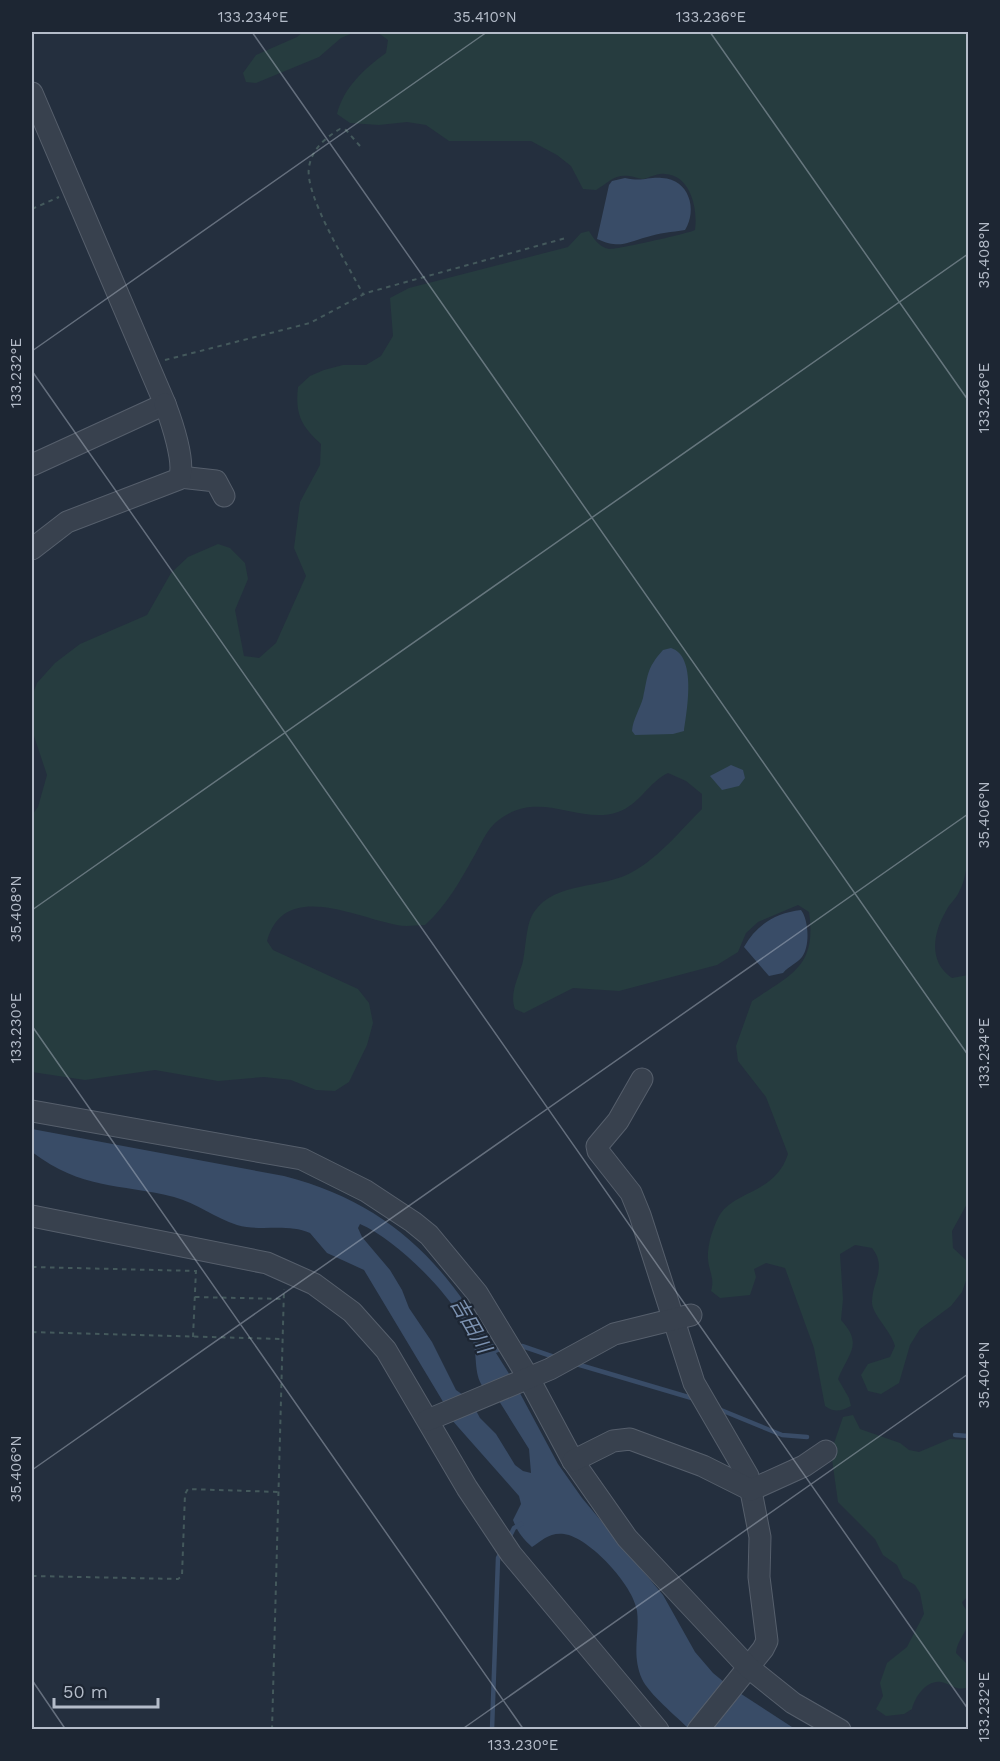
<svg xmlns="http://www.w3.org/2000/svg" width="1000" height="1761" viewBox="0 0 1000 1761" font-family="'Work Sans','Noto Sans JP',sans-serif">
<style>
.green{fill:#263c3f}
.water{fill:#394c67}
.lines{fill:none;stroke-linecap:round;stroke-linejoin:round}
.stream{stroke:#394c67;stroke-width:4.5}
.minor-casing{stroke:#565f6c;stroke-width:23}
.path{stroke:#44595c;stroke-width:2;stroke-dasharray:4.5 4.5;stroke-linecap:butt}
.minor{stroke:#38414e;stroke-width:21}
.ticks{fill:none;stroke:#b4bcc9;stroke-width:1.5;stroke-opacity:0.45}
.labels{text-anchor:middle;stroke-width:4.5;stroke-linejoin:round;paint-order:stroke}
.water-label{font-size:20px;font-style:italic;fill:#7c92b1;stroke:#1d2633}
.neatline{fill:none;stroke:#b4bcc9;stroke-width:2}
.ticks-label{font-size:15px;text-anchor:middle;fill:#b4bcc9}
</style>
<rect width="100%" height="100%" fill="#242f3e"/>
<g class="green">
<path d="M303 32H355L341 38 319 57 256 83 246 82 243 73 256 55 297 37Z"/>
<path d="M377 32H968V851C967 864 966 879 959 892 956 899 949 904 946 911 933 933 928 962 952 978L968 975V1202L952 1231 953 1248 966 1260 968 1275 962 1292 951 1306 920 1329 910 1345 899 1383 881 1394 868 1391 861 1375 868 1364 890 1357 895 1346C891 1330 871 1314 872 1301 873 1280 887 1267 872 1248L855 1245 840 1254 843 1299 841 1320C864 1345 848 1353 838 1379L849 1398 851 1406C842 1411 834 1413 825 1406L814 1348 785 1268 766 1263 754 1269 756 1277 750 1295 720 1298 711 1291C715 1278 709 1272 708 1259 707 1247 712 1230 718 1218 732 1190 775 1195 788 1154L766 1097 738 1061 736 1046 752 1001C791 974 817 967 809 912L798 905 758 922 746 933 738 952 717 965 619 991 573 988 524 1013 515 1009C509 993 519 977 523 961 526 947 526 923 534 912 556 880 603 890 634 871 659 857 681 830 702 809V794L686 781 668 773C649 782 639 805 618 812 578 826 538 786 495 823 486 831 479 848 473 858 459 883 446 906 425 925 416 925 406 927 397 925 354 917 284 880 267 941L273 950 358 989 369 1003 373 1023 367 1045 349 1082 335 1091 316 1090 291 1080 264 1077 218 1081 155 1070 85 1080 32 1072V815L38 807 47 775 32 730V696L37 683 55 663 80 644 147 615 171 573 188 557 218 544 230 548 245 563 248 579 235 610 244 656 259 658 276 643 306 576 294 548 300 502 320 465 321 444C301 426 295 414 298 387L310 376 324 370 343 365H366L381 356 393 336 390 298 409 288 568 247 581 233 589 231C594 239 599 247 609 249 615 250 690 233 695 230 698 210 691 175 665 174 656 173 650 178 643 179 639 179 633 176 629 176 614 174 608 183 596 190L583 189 571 166 557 155 531 141H449L426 125 407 122 379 125 350 123 337 114C344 87 364 69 386 53L388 40Z"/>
<path d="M853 1415 860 1429 900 1443 909 1450 919 1452 950 1439 968 1440V1596L962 1602C963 1607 968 1610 968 1615 971 1630 957 1638 956 1653L968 1665V1687C957 1692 952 1684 941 1682 926 1680 915 1697 912 1709L904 1714 886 1716 876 1709 883 1696 880 1683 887 1663 907 1647 924 1614 920 1593 915 1585 903 1578 897 1565 883 1555 875 1539 838 1502 831 1452 843 1417Z"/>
</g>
<g class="water">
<path d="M625 178C643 182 647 177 662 178 689 179 698 210 685 230 672 232 659 233 647 237 625 243 620 249 597 239L609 185 612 181Z"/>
<path d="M671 648C697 656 687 710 684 731L673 734 635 735 632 731C633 719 640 709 643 698 648 676 646 669 663 650Z"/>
<path d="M731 765 743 770 745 778 739 786 722 790 710 776Z"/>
<path d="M801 910C809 920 810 947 802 957 796 964 789 966 783 973L769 976 744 947C757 924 776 913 801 910Z"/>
<path d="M32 1129 284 1176C384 1202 441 1257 491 1344L498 1345 501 1351 496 1353 513 1380 483 1387C473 1373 478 1354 472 1338 456 1299 399 1241 360 1224L358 1228 362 1237 390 1270 402 1290 409 1308 432 1342 456 1390 470 1400 448 1410 364 1270 327 1253 310 1233C287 1223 261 1232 237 1225 215 1218 197 1203 174 1197 118 1183 82 1190 32 1152Z"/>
<path d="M515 1384 558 1464 582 1498 663 1595 695 1652 713 1673 730 1687 689 1729C676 1716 649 1694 642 1679 631 1654 640 1634 637 1611 634 1586 589 1537 564 1534 550 1532 541 1541 532 1547 523 1539 517 1531 513 1520L521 1504 519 1496 451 1419 472 1403 480 1418 496 1434 515 1465 523 1471 531 1473 529 1449 494 1393Z"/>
<path d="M732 1688 795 1729 699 1730Z"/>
</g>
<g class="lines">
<g class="stream">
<path d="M522 1346 557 1358"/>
<path d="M573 1363 695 1399"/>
<path d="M716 1408 782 1435 807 1437"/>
<path d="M955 1435 968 1436"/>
<path d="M509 1538 514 1528 521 1524"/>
<path d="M492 1730 498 1558 502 1550"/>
</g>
<defs>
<g id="minor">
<path d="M32 93 165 404 32 465"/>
<path d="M180 477 216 481 224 496"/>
<path d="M32 549 67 522 179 479C186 463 171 420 165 404"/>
<path d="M642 1079 618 1121 597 1146 598 1151 631 1193 640 1215 694 1383 748 1476 760 1537 759 1577 767 1641 763 1649 698 1730"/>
<path d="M32 1111 302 1159 366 1191 413 1222 429 1235 477 1293 528 1377 573 1461 627 1538 748 1667 793 1703 840 1730"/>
<path d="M32 1216 267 1263 314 1284 352 1312 386 1350 467 1488 511 1554 658 1730"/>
<path d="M428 1420 550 1369 614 1334 691 1315"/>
<path d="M573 1461 613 1441 630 1439 703 1466 751 1490 804 1466 826 1451"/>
</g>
</defs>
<use href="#minor" class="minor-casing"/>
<g class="path">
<path d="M360 146 346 130 340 129C325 138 312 149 309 167 304 195 349 267 363 294"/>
<path d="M32 209 59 197"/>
<path d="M165 360 310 323 366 293 566 238"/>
<path d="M32 1267 196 1271"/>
<path d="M195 1297 284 1299"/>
<path d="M32 1332 283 1339"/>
<path d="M193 1337 196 1270"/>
<path d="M32 1576 178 1579 182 1576 185 1494 188 1489 279 1492"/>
<path d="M272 1730 284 1289"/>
</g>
<use href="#minor" class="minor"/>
</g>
<path class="ticks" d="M252 32 968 1055M710 32 968 400M32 351 487 32M32 371 968 1709M32 910 968 254M32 1026 524 1730M32 1470 968 814M32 1680 66 1730M461 1730 968 1374"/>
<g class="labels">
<g class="water-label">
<text transform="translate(471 1325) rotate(60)" y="7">吉田川</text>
</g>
</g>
<rect width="1000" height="1761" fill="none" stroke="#1d2633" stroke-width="66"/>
<path d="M54 1698v9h104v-9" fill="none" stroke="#b4bcc9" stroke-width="3"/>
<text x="63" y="1698" font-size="18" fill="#b4bcc9" stroke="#1d2633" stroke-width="4.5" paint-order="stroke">50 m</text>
<rect x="33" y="33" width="934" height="1695" class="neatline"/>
<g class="ticks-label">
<text x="253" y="22">133.234°E</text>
<text x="485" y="22">35.410°N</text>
<text x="711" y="22">133.236°E</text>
<text transform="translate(984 255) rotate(-90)" y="5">35.408°N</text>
<text transform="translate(16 373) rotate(-90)" y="5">133.232°E</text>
<text transform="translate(984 398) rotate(-90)" y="5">133.236°E</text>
<text transform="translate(984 815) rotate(-90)" y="5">35.406°N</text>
<text transform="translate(16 909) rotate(-90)" y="5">35.408°N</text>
<text transform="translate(16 1028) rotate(-90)" y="5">133.230°E</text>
<text transform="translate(984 1053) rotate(-90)" y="5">133.234°E</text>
<text transform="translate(984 1375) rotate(-90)" y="5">35.404°N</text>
<text transform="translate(16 1469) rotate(-90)" y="5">35.406°N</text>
<text transform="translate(984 1707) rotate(-90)" y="5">133.232°E</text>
<text x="523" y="1750">133.230°E</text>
</g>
</svg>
